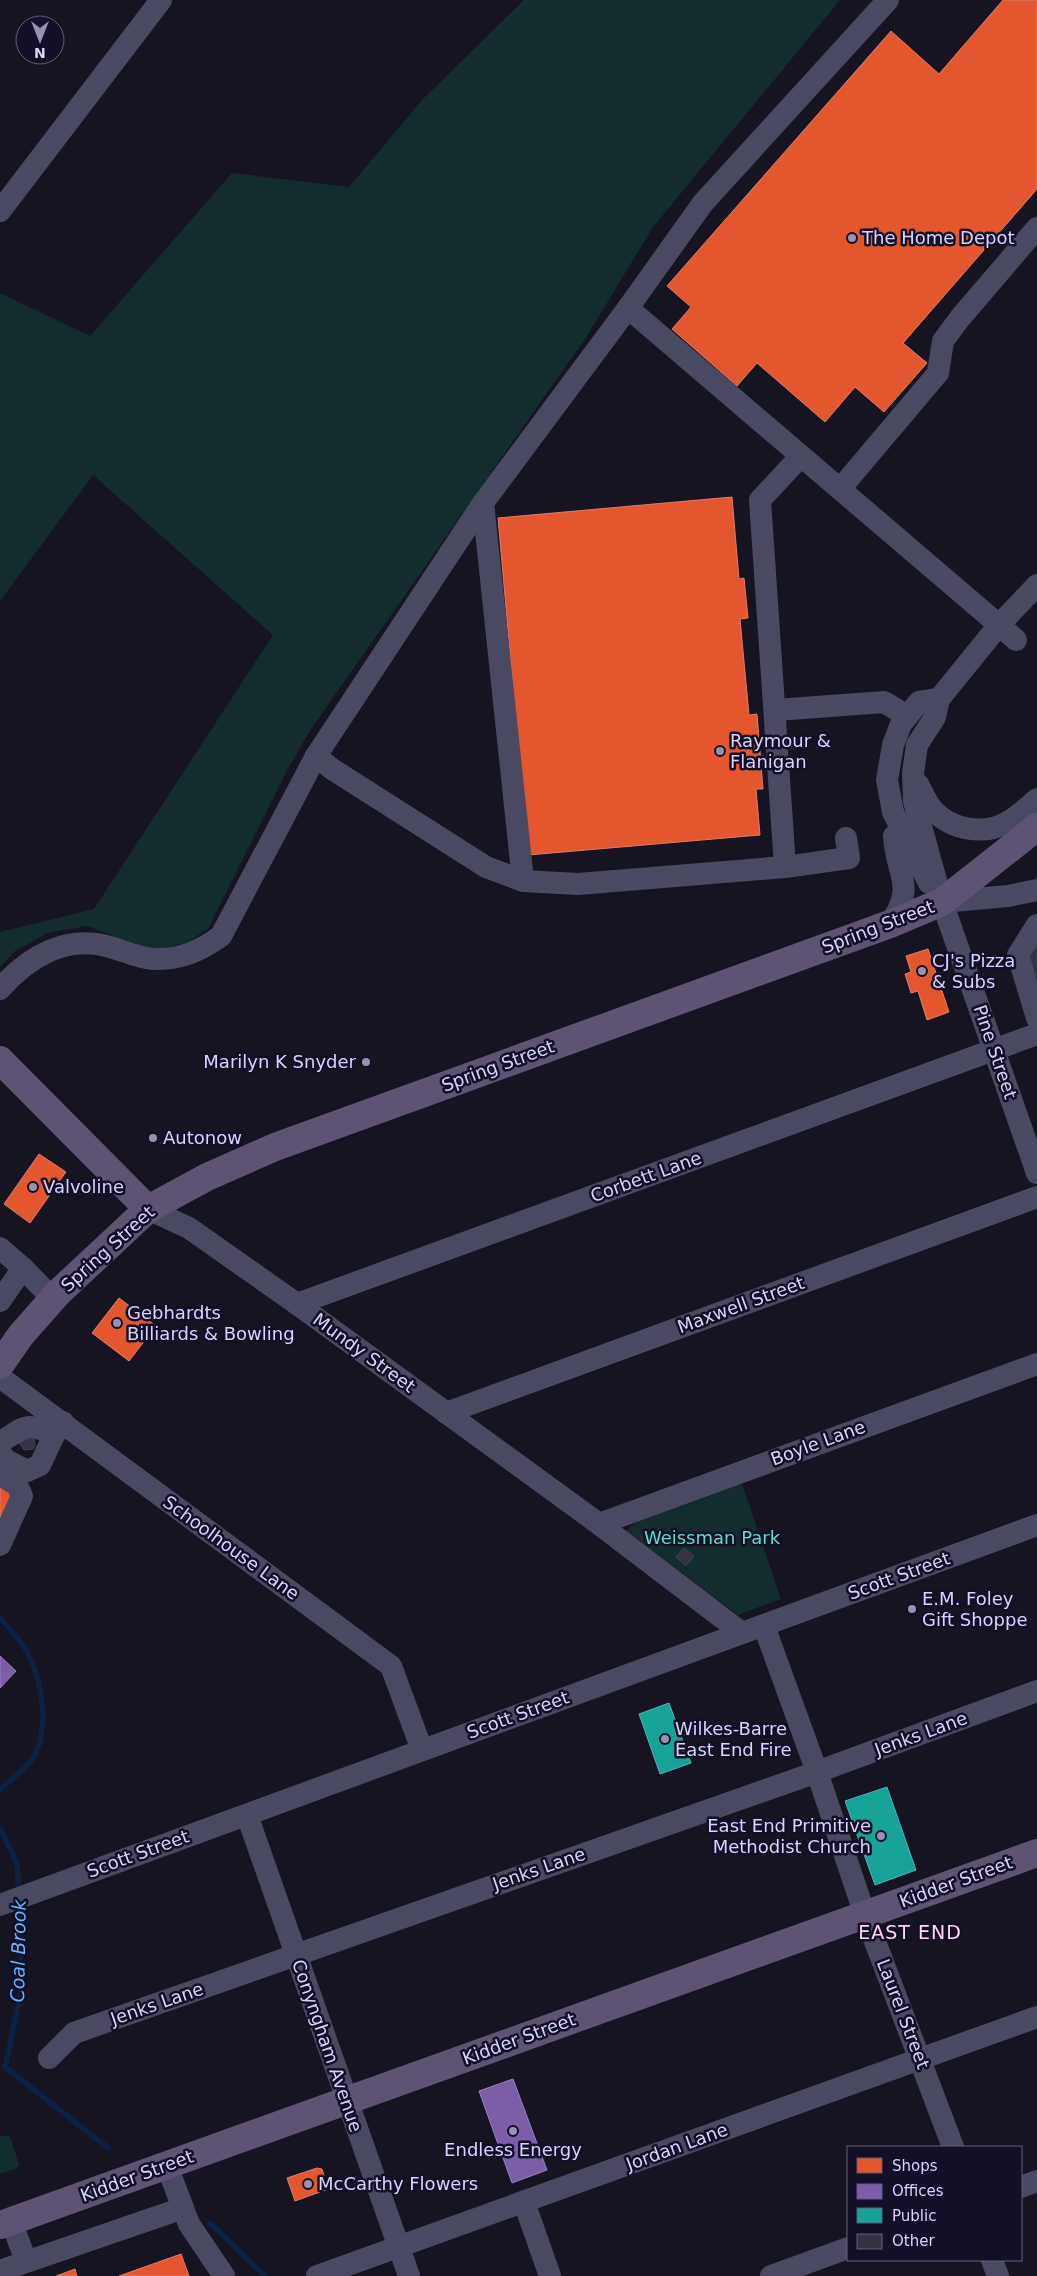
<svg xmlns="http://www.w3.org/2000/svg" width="1037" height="2276" viewBox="0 0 1037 2276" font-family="'DejaVu Sans',sans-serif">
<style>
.green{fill:#132c2d}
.shops{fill:#e4572e;stroke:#e17c6d}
.offices{fill:#7b5ea7;stroke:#9781c1}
.public{fill:#17a398;stroke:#51b2b7}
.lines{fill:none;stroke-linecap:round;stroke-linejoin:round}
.stream{stroke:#0d2144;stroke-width:5.5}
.building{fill:#343243;stroke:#433f54}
.minor{stroke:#4a4962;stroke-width:22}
.major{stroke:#5e5373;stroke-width:28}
.poi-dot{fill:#9591b1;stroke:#130f26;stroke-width:2}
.labels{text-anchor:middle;stroke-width:5;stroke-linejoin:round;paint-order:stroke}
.poi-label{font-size:18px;fill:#d9d4ff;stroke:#130f26;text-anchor:start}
.street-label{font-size:18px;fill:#d9d4ff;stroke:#130f26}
.park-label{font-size:18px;fill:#5fe0c0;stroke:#130f26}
.neighbourhood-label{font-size:19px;letter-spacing:1px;fill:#ffd6f0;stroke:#130f26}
.water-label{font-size:19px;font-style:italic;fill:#62b6ff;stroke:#130f26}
</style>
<rect width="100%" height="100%" fill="#161421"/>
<g class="green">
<path d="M524 0H840L653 227 587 336 311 729 289 767 208 929 188 942 166 948H147L87 926 47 933 15 951 0 967V932L94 909 273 635 93 475 0 601V293L90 336 232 173 349 187 422 100Z"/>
<path d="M740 1478 781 1599 738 1615 626 1531 648 1511Z"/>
<path d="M6 2135 10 2137 19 2164 17 2168 0 2174V2137Z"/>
</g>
<g class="shops">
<path d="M1003 0H1037V189L903 343 927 363 884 412 855 387 825 422 757 363 737 386 672 329 691 307 667 286 891 31 939 74Z"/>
<path d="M732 497 739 579 744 578 748 618 740 619 749 715 757 714 763 789H756L760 835 528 855 498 518Z"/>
<path d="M928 949 949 1012 927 1020 918 991 911 993 905 974 911 972 906 956Z"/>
<path d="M39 1154 66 1172 30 1223 4 1204Z"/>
<path d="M119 1298 156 1326 129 1361 92 1333Z"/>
<path d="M0 1487 15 1495 0 1526Z"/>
<path d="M317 2168 322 2169 328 2189 295 2201 287 2178Z"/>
<path d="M181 2254 189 2276H119Z"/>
<path d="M75 2269 77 2276H56Z"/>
</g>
<g class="offices">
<path d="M0 1656 16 1671 0 1688Z"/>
<path d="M513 2079 547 2170 512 2183 479 2091Z"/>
</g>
<g class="public">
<path d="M669 1703 691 1763 660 1774 639 1714Z"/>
<path d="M887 1787 916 1870 875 1885 845 1801Z"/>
</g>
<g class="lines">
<g class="stream">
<path d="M0 1618C10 1629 22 1641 28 1654 43 1683 50 1729 33 1758 25 1771 10 1779 0 1790"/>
<path d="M0 1828 17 1863 19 1892"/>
<path d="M20 1904 21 1992 5 2067 108 2148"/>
<path d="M210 2223 265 2276"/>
</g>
</g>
<g class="building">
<path d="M1037 941V975L1032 976 1026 954Z"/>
<path d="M31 1434 34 1437 35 1446 33 1449 24 1450 19 1443Z"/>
<path d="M684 1548 694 1556 686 1566 676 1557Z"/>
</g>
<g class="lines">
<g class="minor">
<path d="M0 211 161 0"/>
<path d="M628 308 999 625 1037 585"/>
<path d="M840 489 938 373 943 341 960 318 1037 228"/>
<path d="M483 503 523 881"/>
<path d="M1016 640 999 625 939 699 935 717 917 745 913 773 914 801 942 902 1037 1173"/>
<path d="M776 710 884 702 907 716"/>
<path d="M316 756 332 769 486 867 523 881 578 884 785 867 849 858 846 838"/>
<path d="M918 784C923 793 927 804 934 811 952 830 984 835 1006 823 1017 817 1028 807 1037 799"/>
<path d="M785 867 760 500 801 456"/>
<path d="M929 883 893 812 887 780 893 745 901 724 919 702 939 699"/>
<path d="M942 902 1008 896 1037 890"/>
<path d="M890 924C917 883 896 876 894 836"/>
<path d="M1037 925 1018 955 1037 1018"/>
<path d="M0 989C28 957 66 934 110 947 125 951 138 958 154 959 180 960 200 951 221 936L316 756 483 503 628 308 703 203 888 0"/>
<path d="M148 1209 189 1228 297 1304 599 1524 742 1633"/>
<path d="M0 1248 23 1268 53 1299"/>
<path d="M0 1301 23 1268"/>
<path d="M297 1304 1037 1034"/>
<path d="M0 1377 391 1666 422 1750"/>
<path d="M446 1413 1037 1197"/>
<path d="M0 1442C25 1428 25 1420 54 1435"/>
<path d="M0 1453 6 1460 27 1471 40 1465 54 1435 63 1422"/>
<path d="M0 1475 17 1485 22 1496 0 1545"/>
<path d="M599 1524 1037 1364"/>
<path d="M764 1626 817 1772 865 1915 953 2147"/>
<path d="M247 1815 409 2276"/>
<path d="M0 1905 1037 1525"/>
<path d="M49 2058 74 2033 817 1772 1037 1691"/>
<path d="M167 2166 189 2224 224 2276"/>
<path d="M1021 2187 1037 2181"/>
<path d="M524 2202 550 2276"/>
<path d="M11 2221 26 2261"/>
<path d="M992 2260 998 2276"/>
<path d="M0 2271 183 2208"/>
<path d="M317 2276 1037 2017"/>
<path d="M771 2276 848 2248"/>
</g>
<g class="major">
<path d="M0 1060 148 1209"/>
<path d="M0 1365 21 1335 58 1293 148 1209 207 1177 275 1147 890 924 942 902 1037 827"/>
<path d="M0 2225 1037 1853"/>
</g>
</g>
<g class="poi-dot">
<circle cx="852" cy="238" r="5"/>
<circle cx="720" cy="751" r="5"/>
<circle cx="922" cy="971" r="5"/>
<circle cx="366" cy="1062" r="5"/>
<circle cx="153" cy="1138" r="5"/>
<circle cx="33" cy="1187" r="5"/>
<circle cx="117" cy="1323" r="5"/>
<circle cx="912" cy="1609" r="5"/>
<circle cx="665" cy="1739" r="5"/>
<circle cx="881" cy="1836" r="5"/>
<circle cx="513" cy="2131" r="5"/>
<circle cx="308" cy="2184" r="5"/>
</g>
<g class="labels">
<g class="poi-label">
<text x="862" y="244">The Home Depot</text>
<text x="730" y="747">Raymour &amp;<tspan x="730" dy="21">Flanigan</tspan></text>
<text x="932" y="967">CJ's Pizza<tspan x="932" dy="21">&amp; Subs</tspan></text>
<text x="356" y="1068" text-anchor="end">Marilyn K Snyder</text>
<text x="163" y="1144">Autonow</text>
<text x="43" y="1193">Valvoline</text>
<text x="127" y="1319">Gebhardts<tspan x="127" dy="21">Billiards &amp; Bowling</tspan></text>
<text x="922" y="1605">E.M. Foley<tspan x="922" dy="21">Gift Shoppe</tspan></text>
<text x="675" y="1735">Wilkes-Barre<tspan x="675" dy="21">East End Fire</tspan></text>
<text x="871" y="1832" text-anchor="end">East End Primitive<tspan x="871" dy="21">Methodist Church</tspan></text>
<text x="513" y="2156" text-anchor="middle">Endless Energy</text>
<text x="318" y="2190">McCarthy Flowers</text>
</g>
<g class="street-label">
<text transform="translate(878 927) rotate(-21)" y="6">Spring Street</text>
<text transform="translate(995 1052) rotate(71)" y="6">Pine Street</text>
<text transform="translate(498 1066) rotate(-20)" y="6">Spring Street</text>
<text transform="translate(646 1177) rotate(-20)" y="6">Corbett Lane</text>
<text transform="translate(108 1249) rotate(-42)" y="6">Spring Street</text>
<text transform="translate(741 1305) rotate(-20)" y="6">Maxwell Street</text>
<text transform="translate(364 1353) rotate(36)" y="6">Mundy Street</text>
<text transform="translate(818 1443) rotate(-20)" y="6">Boyle Lane</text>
<text transform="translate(231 1548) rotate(36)" y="6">Schoolhouse Lane</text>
<text transform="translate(899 1576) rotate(-20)" y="6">Scott Street</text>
<text transform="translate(518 1715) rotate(-20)" y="6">Scott Street</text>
<text transform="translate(921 1734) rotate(-20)" y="6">Jenks Lane</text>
<text transform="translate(138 1854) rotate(-20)" y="6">Scott Street</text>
<text transform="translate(539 1869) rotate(-19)" y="6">Jenks Lane</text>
<text transform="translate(956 1882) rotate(-20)" y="6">Kidder Street</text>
<text transform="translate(157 2004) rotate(-19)" y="6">Jenks Lane</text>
<text transform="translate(903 2014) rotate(69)" y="6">Laurel Street</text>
<text transform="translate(519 2039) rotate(-20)" y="6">Kidder Street</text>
<text transform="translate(327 2046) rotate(71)" y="6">Conyngham Avenue</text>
<text transform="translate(677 2147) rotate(-20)" y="6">Jordan Lane</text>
<text transform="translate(137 2176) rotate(-20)" y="6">Kidder Street</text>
</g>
<g class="park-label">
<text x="712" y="1544">Weissman Park</text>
</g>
<g class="neighbourhood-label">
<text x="910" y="1939">EAST END</text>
</g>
<g class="water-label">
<text transform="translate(18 1951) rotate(-89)" y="7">Coal Brook</text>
</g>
</g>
<rect x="847" y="2146" width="175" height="115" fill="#130f26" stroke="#625e7d"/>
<rect x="857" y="2158" width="25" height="15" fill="#e4572e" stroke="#625e7d"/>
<text x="892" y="2171" font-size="15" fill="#d9d4ff">Shops</text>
<rect x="857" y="2184" width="25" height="15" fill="#7b5ea7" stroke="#625e7d"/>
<text x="892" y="2196" font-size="15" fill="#d9d4ff">Offices</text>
<rect x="857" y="2208" width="25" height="15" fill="#17a398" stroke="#625e7d"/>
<text x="892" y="2221" font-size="15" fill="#d9d4ff">Public</text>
<rect x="857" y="2234" width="25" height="15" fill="#343243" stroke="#625e7d"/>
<text x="892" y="2246" font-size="15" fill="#d9d4ff">Other</text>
<g transform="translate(40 40) rotate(180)"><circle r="24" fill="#130f26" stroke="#625e7d"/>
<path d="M0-4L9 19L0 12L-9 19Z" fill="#9591b1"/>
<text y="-8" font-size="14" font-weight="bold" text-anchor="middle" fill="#d9d4ff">N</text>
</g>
</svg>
